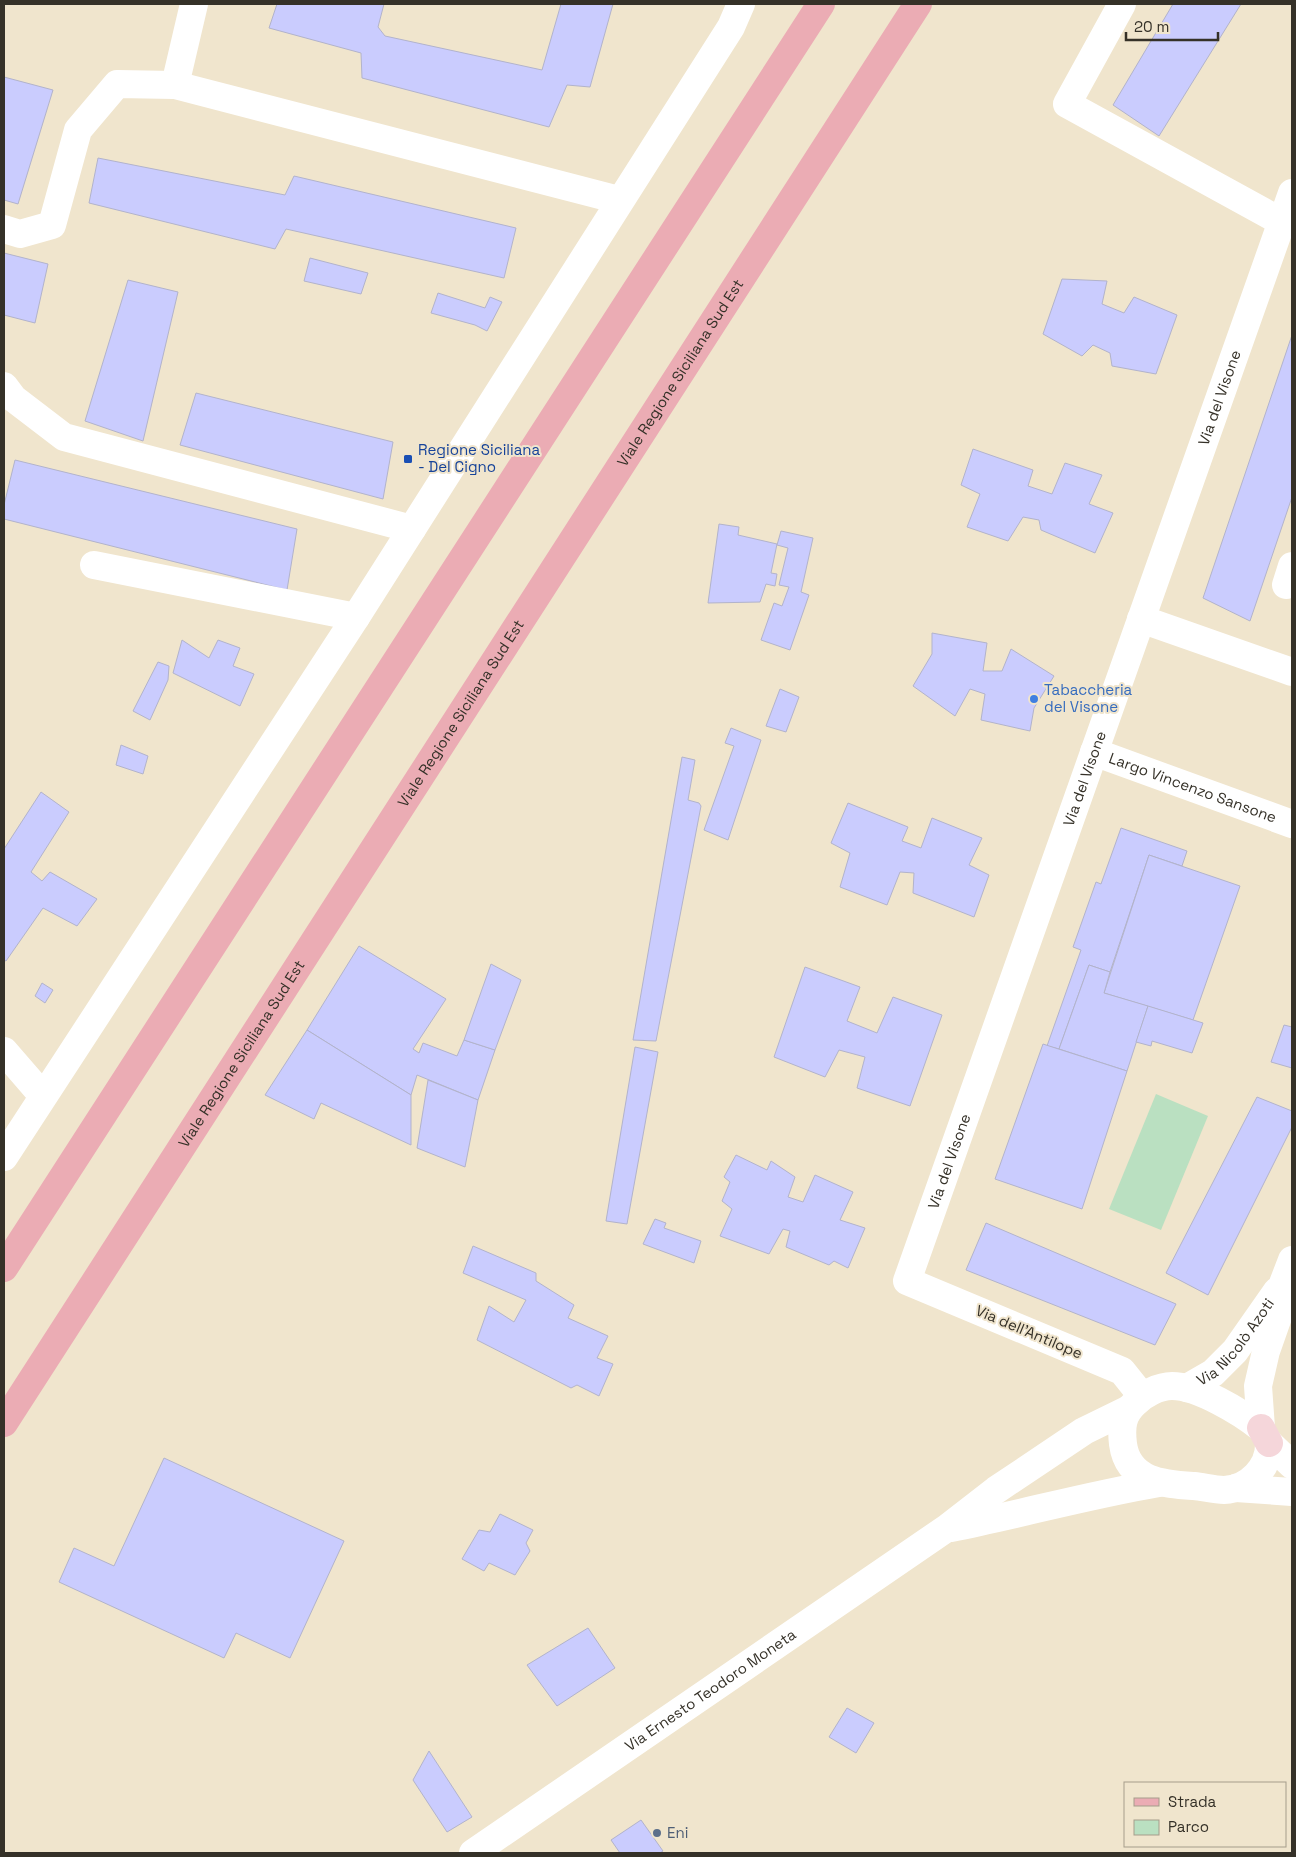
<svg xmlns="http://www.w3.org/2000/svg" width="1296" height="1857" viewBox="0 0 1296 1857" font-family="'Space Grotesk',sans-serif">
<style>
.green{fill:#bae0c1}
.building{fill:#caccfe;stroke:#b2b3cb}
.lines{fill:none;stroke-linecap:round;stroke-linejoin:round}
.minor{stroke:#fff;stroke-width:28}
.tertiary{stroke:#fff;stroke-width:28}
.secondary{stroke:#f5d6da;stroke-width:28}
.primary{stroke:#ebacb4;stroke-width:28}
.transit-dot{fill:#1a4fb4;stroke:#f0e5cd;stroke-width:2}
.shop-dot{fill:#3f7fe0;stroke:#f0e5cd;stroke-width:2}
.service-dot{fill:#5c6f8a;stroke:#f0e5cd;stroke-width:2}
.labels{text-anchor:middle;stroke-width:4;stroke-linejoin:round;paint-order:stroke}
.street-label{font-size:15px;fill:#353128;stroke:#f0e5cd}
.transit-label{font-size:15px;fill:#164399;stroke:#f0e5cd;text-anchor:start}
.shop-label{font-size:15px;fill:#366cbe;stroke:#f0e5cd;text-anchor:start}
.service-label{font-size:15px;fill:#4e5e75;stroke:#f0e5cd;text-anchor:start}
</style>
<rect width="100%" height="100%" fill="#f0e5cd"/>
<path class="green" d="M1156 1094 1208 1116 1161 1230 1109 1209Z"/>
<g class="building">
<path d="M277 4H384L378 27 385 36 542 70 561 4H613L590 87 567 85 549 127 362 78 361 53 269 28Z"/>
<path d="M1173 4H1241L1159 136 1113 105Z"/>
<path d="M4 77 53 90 18 204 4 200Z"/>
<path d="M98 158 285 195 294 176 516 228 504 278 286 229 275 249 89 203Z"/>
<path d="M4 253 48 264 35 323 4 315Z"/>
<path d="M310 258 368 273 361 294 304 281Z"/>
<path d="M1062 279 1107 281 1102 304 1124 313 1134 297 1177 315 1156 374 1112 366 1110 353 1093 345 1082 356 1043 334Z"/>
<path d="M128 280 178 292 143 441 85 421Z"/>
<path d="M438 293 485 308 490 297 502 302 487 331 475 325 431 313Z"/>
<path d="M1292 335V497L1250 621 1203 598Z"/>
<path d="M196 393 393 442 383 499 180 445Z"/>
<path d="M973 449 1033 470 1028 486 1052 494 1065 463 1102 475 1089 504 1113 513 1095 553 1041 530 1039 520 1023 517 1008 541 967 527 980 494 961 485Z"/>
<path d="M15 460 297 529 287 590 4 519V505Z"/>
<path d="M719 524 739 527 738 535 777 544 771 573 777 574 775 586 766 584 760 602 708 603Z"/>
<path d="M781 531 813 538 801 592 809 595 790 650 761 640 774 603 782 606 789 587 779 585 788 548 777 545Z"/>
<path d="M932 633 987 643 983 671H1002L1011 649 1054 676 1034 708 1030 731 981 720 985 694 970 689 955 716 913 686 932 654Z"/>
<path d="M182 640 209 658 218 640 240 648 233 666 254 674 240 706 173 673Z"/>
<path d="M158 662 169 666 168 680 150 720 133 711Z"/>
<path d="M780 689 799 697 786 732 766 726Z"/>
<path d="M731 728 761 740 728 840 704 830 734 746 725 743Z"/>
<path d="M121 745 148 756 143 774 116 765Z"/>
<path d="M682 757 695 760 688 800 699 803 701 806 656 1041 633 1040Z"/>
<path d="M41 792 69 812 31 872 42 881 50 872 97 899 77 926 43 908 6 961 4 960V849Z"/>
<path d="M848 803 908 827 902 841 921 848 932 818 982 838 969 865 989 875 974 917 913 893 914 873 900 872 887 905 840 887 850 853 831 843Z"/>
<path d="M1121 828 1187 851 1182 866 1149 855 1110 972 1089 965 1059 1049 1047 1046 1081 950 1073 947 1096 882 1101 884Z"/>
<path d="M1149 855 1240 886 1193 1020 1104 993Z"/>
<path d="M359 946 446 999 413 1049 419 1053 423 1043 457 1056 464 1040 495 1050 478 1100 417 1075 411 1095 307 1030Z"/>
<path d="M491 964 521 980 495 1050 464 1040Z"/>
<path d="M1089 965 1110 972 1104 993 1148 1006 1127 1071 1059 1049Z"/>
<path d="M805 967 860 987 847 1021 877 1033 893 997 942 1015 910 1106 857 1088 865 1057 839 1050 825 1077 774 1057Z"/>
<path d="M42 983 53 990 45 1003 35 996Z"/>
<path d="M1148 1006 1203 1023 1192 1053 1152 1041 1151 1046 1136 1042Z"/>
<path d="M1284 1025 1292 1027V1068L1271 1062Z"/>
<path d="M307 1030 411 1095V1145L321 1103 314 1119 265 1095Z"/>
<path d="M1043 1044 1127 1071 1082 1209 995 1179Z"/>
<path d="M635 1047 658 1052 627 1224 606 1221Z"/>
<path d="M428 1080 478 1100 465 1167 417 1148Z"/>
<path d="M1257 1097 1292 1111V1127L1208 1295 1166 1273Z"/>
<path d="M736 1155 767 1170 771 1161 795 1177 788 1197 803 1202 815 1175 853 1192 840 1220 865 1228 848 1268 834 1261 829 1265 786 1247 790 1231 783 1229 769 1254 720 1236 732 1209 722 1201 730 1182 724 1177Z"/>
<path d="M655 1219 666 1223 664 1228 701 1241 694 1263 643 1244Z"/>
<path d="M986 1223 1176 1304 1155 1345 966 1270Z"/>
<path d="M473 1246 536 1273V1281L574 1305 568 1318 608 1336 597 1358 613 1364 599 1396 577 1385 571 1388 477 1340 489 1306 514 1322 526 1300 463 1273Z"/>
<path d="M164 1458 344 1541 290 1658 236 1633 224 1658 59 1582 74 1548 114 1566Z"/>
<path d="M500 1514 533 1530 526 1543 530 1551 515 1575 489 1563 484 1571 462 1559 479 1530 490 1532Z"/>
<path d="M588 1628 615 1668 557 1706 527 1665Z"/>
<path d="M847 1708 874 1723 856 1753 829 1737Z"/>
<path d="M429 1751 472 1817 447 1832 413 1780Z"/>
<path d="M641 1820 663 1851 660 1853H620L611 1840Z"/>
</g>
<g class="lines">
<g class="minor">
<path d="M1122 4 1067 104 1282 222"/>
<path d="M175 85 194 4"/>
<path d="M4 229 20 234 52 225 78 130 117 84 175 85 619 200"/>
<path d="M4 386 13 398 64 437 412 529"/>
<path d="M94 565 356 617"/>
<path d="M1286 585 1292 566"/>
<path d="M1141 619 1292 672"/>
<path id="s1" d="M1094 752 1292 824"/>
<path d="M4 1051 43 1096"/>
<path id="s2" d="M1142 1396 1122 1371 907 1281 1292 193"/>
</g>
<g class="tertiary">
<path d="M4 1157 356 617 731 27 741 4"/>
<path id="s3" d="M1187 1388 1213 1373 1235 1351 1277 1291"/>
<path d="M1261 1428C1241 1412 1198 1386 1172 1386 1159 1386 1144 1394 1135 1403 1122 1415 1121 1427 1123 1444 1128 1482 1164 1484 1194 1486 1204 1487 1214 1490 1224 1490 1249 1489 1270 1467 1269 1443"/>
<path d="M1261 1428 1258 1386 1266 1351 1279 1314 1282 1286 1292 1260"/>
<path d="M1269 1443 1292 1465"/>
<path d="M1236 1488 1292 1492"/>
<path d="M951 1528C1021 1514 1089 1495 1159 1483"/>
<path id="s4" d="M473 1853 947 1528 996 1490 1084 1431 1127 1410"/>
</g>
<path class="secondary" d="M1261 1428 1269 1443"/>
<g class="primary">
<path d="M4 1268 821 4"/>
<path id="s5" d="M4 1423 918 4"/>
</g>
</g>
<rect class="transit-dot" x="403" y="454" width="10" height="10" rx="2.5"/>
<circle class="shop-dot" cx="1034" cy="699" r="5"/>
<circle class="service-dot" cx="657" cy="1833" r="5"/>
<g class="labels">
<g class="street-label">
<text dy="5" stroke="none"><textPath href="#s5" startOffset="1249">Viale Regione Siciliana Sud Est</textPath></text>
<text dy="5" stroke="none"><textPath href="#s2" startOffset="1202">Via del Visone</textPath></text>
<text dy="5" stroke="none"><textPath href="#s5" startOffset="844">Viale Regione Siciliana Sud Est</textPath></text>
<text dy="5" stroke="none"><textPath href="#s2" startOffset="798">Via del Visone</textPath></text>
<text dy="5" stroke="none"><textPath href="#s1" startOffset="105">Largo Vincenzo Sansone</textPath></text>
<text dy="5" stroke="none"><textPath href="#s5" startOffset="439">Viale Regione Siciliana Sud Est</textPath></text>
<text dy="5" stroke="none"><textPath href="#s2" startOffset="392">Via del Visone</textPath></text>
<text transform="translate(1029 1332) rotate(23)" y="5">Via dell'Antilope</text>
<text dy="5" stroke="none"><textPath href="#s3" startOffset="68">Via Nicolò Azoti</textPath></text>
<text dy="5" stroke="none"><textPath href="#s4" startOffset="288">Via Ernesto Teodoro Moneta</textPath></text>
</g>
<g class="transit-label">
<text x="418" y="455">Regione Siciliana<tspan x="418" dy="17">- Del Cigno</tspan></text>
</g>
<g class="shop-label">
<text x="1044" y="695">Tabaccheria<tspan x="1044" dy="17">del Visone</tspan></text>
</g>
<g class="service-label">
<text x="667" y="1838">Eni</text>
</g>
</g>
<rect width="1296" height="1857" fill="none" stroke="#353128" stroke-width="10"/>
<rect x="1124" y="1782" width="162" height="65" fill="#f0e5cd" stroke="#a59d8b"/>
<rect x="1134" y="1798" width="25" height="8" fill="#ebacb4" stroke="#a59d8b"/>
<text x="1168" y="1807" font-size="15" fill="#353128">Strada</text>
<rect x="1134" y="1820" width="25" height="15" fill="#bae0c1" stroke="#a59d8b"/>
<text x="1168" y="1832" font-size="15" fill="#353128">Parco</text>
<path d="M1126 32v8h92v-8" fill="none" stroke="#353128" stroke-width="2.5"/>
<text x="1134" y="32" font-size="15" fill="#353128" stroke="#f0e5cd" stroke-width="4" paint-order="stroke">20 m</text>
</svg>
